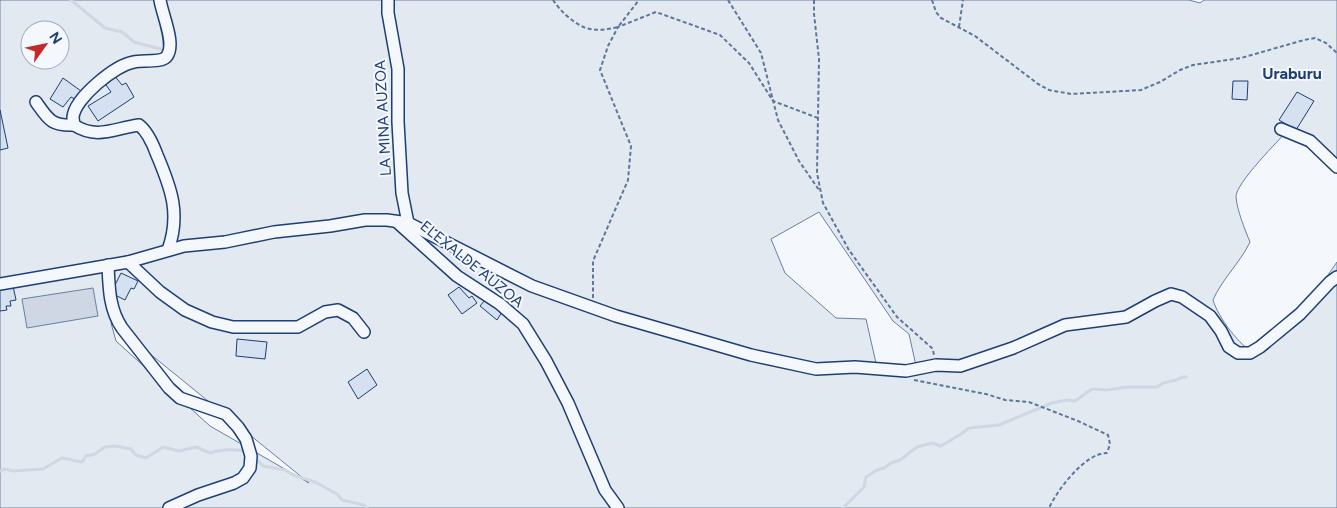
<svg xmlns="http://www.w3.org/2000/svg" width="1337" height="508" viewBox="0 0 1337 508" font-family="Figtree,sans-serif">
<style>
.green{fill:#e3e9f0;stroke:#687fa3;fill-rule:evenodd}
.water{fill:#cfd7e4;stroke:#687fa3}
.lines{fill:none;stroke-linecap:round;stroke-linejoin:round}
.stream{stroke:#cfd7e4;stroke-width:3}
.building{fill:#d5e0f0;stroke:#1d3f73}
.minor-casing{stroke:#1d3f73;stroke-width:14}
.path{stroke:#5e769c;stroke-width:2;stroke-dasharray:4 2.5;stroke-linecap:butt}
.minor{stroke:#f4f7fb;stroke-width:11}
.labels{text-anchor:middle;stroke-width:4;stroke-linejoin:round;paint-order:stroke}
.street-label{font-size:15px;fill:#1d3f73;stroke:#f4f7fb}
.neighbourhood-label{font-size:16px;font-weight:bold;fill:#1d3f73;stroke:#f4f7fb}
</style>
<rect width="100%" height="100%" fill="#f4f7fb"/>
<path class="green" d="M0 0H1189L1200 3 1204 0H1337V158L1290 128C1279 140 1235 184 1236 197 1237 210 1245 230 1250 242 1240 263 1222 279 1213 300 1218 317 1240 347 1256 354L1267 350 1309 302 1337 262V508H0ZM30 30H60V60H30ZM819 212 893 321 909 334 918 375 878 372 866 319 836 318 785 273 771 239ZM111 323H112L309 483 210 426 116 341Z"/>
<path class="water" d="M93 288 98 316 27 328 22 299Z"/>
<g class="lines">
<g class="stream">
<path d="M71 0 105 28 122 32 134 42 164 50"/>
<path d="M258 461 263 466 285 470 293 475 315 482 337 494 342 500 364 505 367 508"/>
<path d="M0 471 5 469 13 471 43 469 62 458 82 462 86 456 95 454 105 447 115 446 131 449 136 455 146 458 163 447 179 451 196 447 210 453C222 449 233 449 245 451"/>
<path d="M843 508 864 487 866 477 877 470 884 468 891 463 900 460 917 447 932 443 941 446 961 434 969 428 999 425 1052 403 1067 400 1075 401 1092 389 1106 390 1128 387H1157L1163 383 1176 380 1183 377H1186"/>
</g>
</g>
<g class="building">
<path d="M113 74 122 85 126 83 134 97 98 121 88 106 111 92 104 82Z"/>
<path d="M63 78 81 91 75 99 71 97 63 107 50 99Z"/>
<path d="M1233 81H1248L1247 100 1232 99Z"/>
<path d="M1297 92 1314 101 1296 130 1279 120Z"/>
<path d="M0 110 8 148 0 150Z"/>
<path d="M121 273 138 281 134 289 131 288 125 300 111 293Z"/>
<path d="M13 286 16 300 10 301 11 306H6L7 310 0 311V288Z"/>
<path d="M459 287 469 298 472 296 477 303 462 314 448 295Z"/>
<path d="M485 300 502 312 497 320 480 306Z"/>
<path d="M237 339 267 342 265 359 236 356Z"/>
<path d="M367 369 377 385 358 399 348 382Z"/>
</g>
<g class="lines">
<defs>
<g id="minor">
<path d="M160 0C162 14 176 44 167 56 163 63 142 60 134 62 115 65 75 98 73 117 73 120 74 123 74 125 97 140 115 128 139 125 148 132 153 144 157 155 171 188 181 214 168 250"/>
<path d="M36 102C48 119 51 126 74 125"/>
<path d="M1281 129 1310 141 1337 167"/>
<path d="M397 222 457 276 500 304 523 324 546 361 568 403 605 490 618 508"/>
<path d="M408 223 532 286 616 316 682 335 751 355 816 369 855 367 906 371 936 365 960 366 1013 348 1065 325 1126 317 1155 301 1171 294 1182 297 1210 316 1221 331 1229 347 1238 353H1250L1260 347 1300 314 1330 282 1337 277"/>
<path d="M128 262 160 292 185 310 212 322 233 327H298L325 312 338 310 353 318 364 332"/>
<path d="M108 265C109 287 109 309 122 328L169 388 180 398 226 414 238 427 246 439 251 456 250 468 243 478 234 483 198 495 169 508"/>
<path d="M0 284 128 262 184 246 225 242 274 232 330 226 365 220H387L408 223 402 193 398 122V69L388 13V0"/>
</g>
</defs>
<use href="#minor" class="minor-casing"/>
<g class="path">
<path d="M553 0C560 11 577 27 590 29 600 31 609 29 618 27L639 0"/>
<path d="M728 0 761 53 778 120 799 161 819 190"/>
<path d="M814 0V14L819 59 817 173 823 203 849 250 897 317 933 349 934 356"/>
<path d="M932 0 936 12 941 18 975 36 1038 84 1049 90 1071 94 1141 90 1160 82 1180 70 1193 65 1241 58 1304 40 1315 38 1326 43 1337 53"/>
<path d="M959 27 963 0"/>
<path d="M593 298V261L628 180 631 146 600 70 608 46 618 27 656 12 720 35 749 63 773 101 818 118"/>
<path d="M914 380 986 394 1005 400 1029 402 1078 421 1108 435 1110 444 1107 453C1085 453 1058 489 1049 508"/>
</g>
<use href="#minor" class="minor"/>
</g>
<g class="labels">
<g class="street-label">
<text transform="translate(383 118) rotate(-93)" y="5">LA MINA AUZOA</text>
<text transform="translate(472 264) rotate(39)" y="5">ELEXALDE AUZOA</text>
</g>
<g class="neighbourhood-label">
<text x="1292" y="79">Uraburu</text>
</g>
</g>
<g transform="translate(45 45) rotate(57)"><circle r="24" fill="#f4f7fb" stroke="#9eadc5"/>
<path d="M0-4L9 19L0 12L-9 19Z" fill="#c62828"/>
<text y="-8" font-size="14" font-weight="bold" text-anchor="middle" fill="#1d3f73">N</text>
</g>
</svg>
